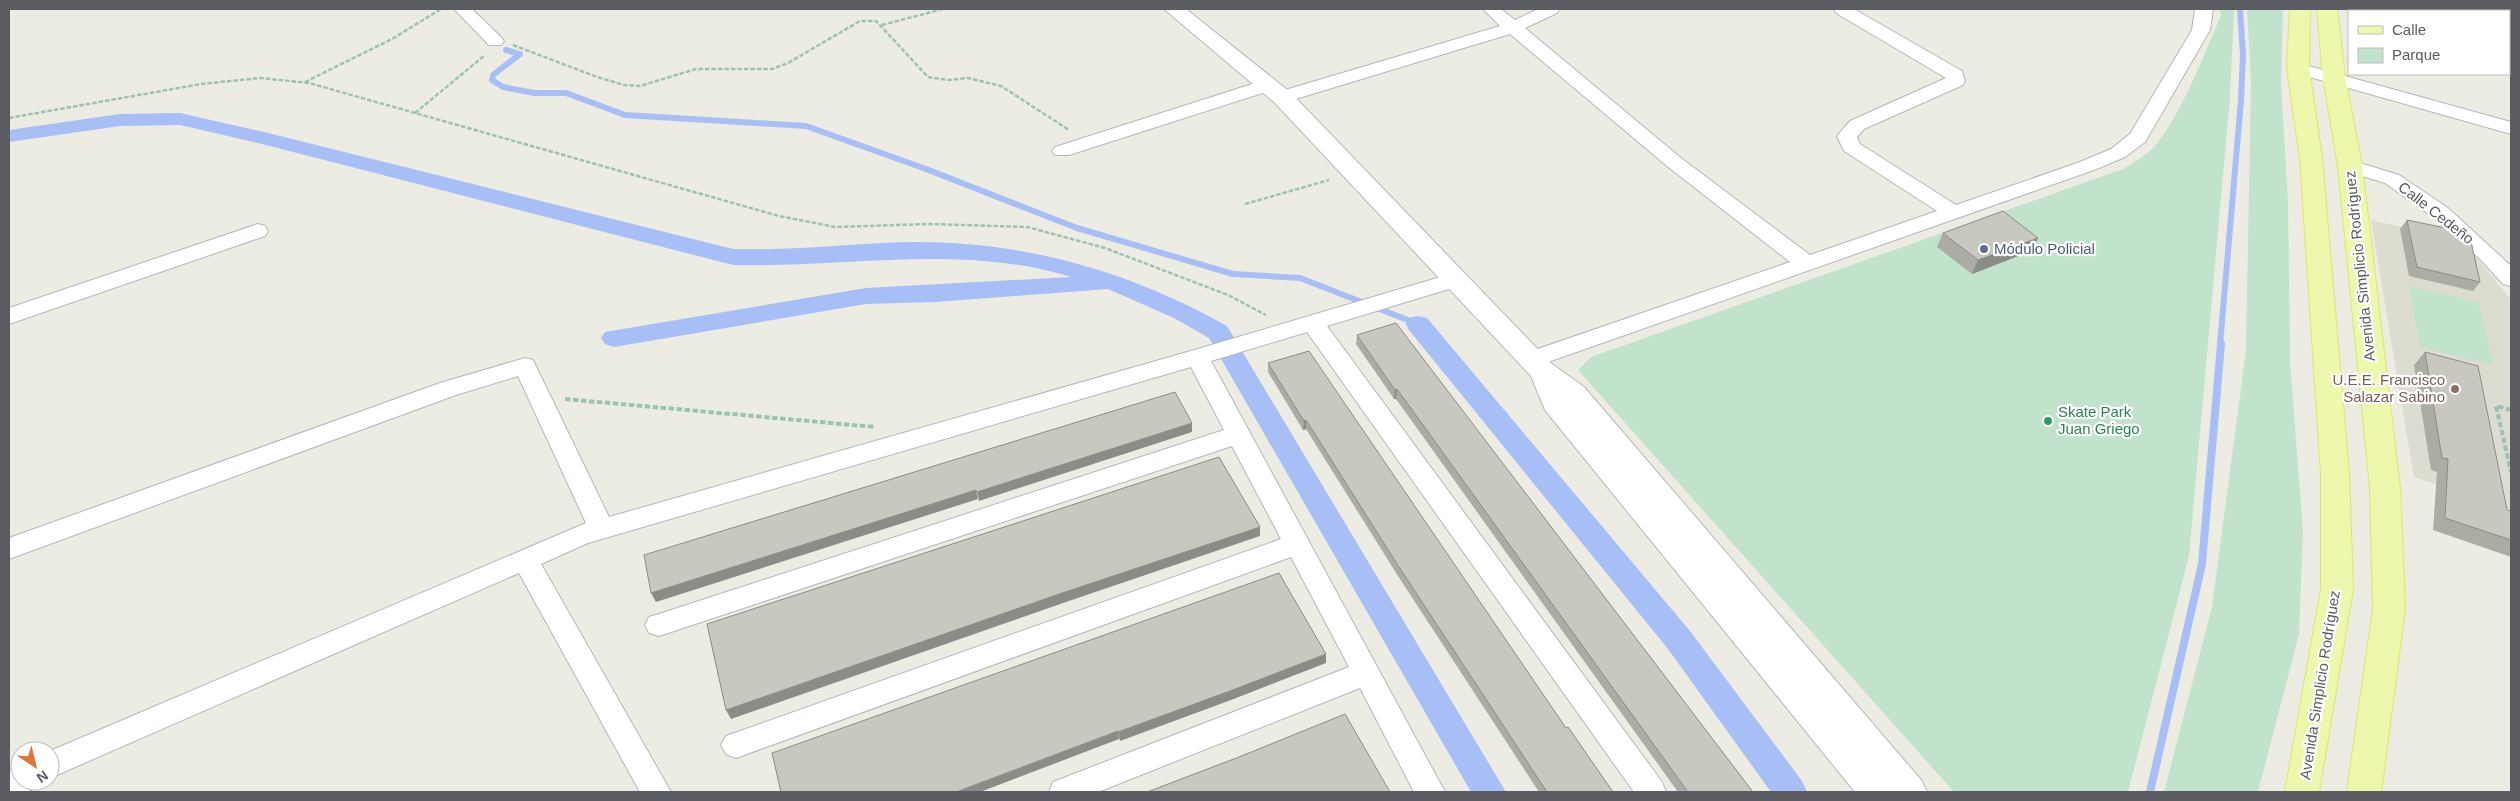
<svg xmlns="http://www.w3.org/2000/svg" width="2520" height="801" viewBox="0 0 2520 801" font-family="Arial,sans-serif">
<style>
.education{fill:#dcdcd1}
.green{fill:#c1e2cb}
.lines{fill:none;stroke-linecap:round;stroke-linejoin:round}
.stream-far1{stroke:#a8bef7;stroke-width:6}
.stream{stroke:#a8bef7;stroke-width:8}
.canal{fill:#a8bef7;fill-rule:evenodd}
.street-casing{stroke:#b5b6bc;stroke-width:2}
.secondary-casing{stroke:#b7b7be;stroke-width:2}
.primary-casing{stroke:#e3e464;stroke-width:2}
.path-far1{stroke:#9cc2b2;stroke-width:2.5;stroke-dasharray:4.5 2;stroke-linecap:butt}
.path{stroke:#9cc2b2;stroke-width:4;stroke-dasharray:5.5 2.5;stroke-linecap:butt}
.street{fill:#fff;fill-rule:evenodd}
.secondary{fill:#fff;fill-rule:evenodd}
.primary{fill:#eef8ad;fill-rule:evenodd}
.wall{fill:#acaca4}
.shaded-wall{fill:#8c8c86}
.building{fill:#c8c8bf;stroke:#8c8c86}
.service-dot{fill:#5c6f8a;stroke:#fff;stroke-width:2}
.education-dot{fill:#8d6e63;stroke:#fff;stroke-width:2}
.leisure-dot{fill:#2e9e5b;stroke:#fff;stroke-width:2}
.labels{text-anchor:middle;stroke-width:4.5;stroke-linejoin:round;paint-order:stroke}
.street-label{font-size:15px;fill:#5b5c62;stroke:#fff}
.service-label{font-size:15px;fill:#4e5e75;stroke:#fff;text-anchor:start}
.education-label{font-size:15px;fill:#785e54;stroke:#fff;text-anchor:end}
.leisure-label{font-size:15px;fill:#27864d;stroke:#fff;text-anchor:start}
</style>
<rect width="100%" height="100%" fill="#ecece3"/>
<path class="education" d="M2371 220 2463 241 2511 300V510L2414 477Z"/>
<g class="green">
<path d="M2220 9H2234L2230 97 2189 556 2128 792H1954L1578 370 1591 357 2123 169C2136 161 2150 154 2159 141 2185 106 2203 56 2221 16Z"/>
<path d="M2247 9H2283L2281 86 2288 201 2290 361 2303 532 2299 634 2258 792H2164L2212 607 2246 350 2251 80Z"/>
<path d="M2409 286 2478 302 2493 365 2420 347Z"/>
</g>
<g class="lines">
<g class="stream-far1">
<path d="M506 50 520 54 493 75 492 80 503 87 534 93H566L625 115 806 126 926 169 1077 228 1233 274 1300 278 1418 324"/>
<path d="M2220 345 2241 100 2243 55 2240 9"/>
</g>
<path class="stream" d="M2150 792 2202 564 2221 344"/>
<g class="canal">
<path d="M180 113 264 132 733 249C793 251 852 243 911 242 1024 241 1129 271 1227 326L1506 792H1471L1209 338 1174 318 1108 289 935 302 866 304 614 347 605 344 601 338 605 332 866 288 1071 277C960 243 846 268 733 265L262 144 180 125 120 126 9 142V130L120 114Z"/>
<path d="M1418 316 1427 318 1690 631 1802 781 1807 792H1771L1668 649 1409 330 1406 324 1409 318Z"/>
</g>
<defs>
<g id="street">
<path d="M454 9H472L501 37 504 41 501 45H489Z"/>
<path d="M1483 9H1501L1515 20 1538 9H1559L1557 13 1525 28 1681 158 1810 255 1937 211 1844 151 1837 136 1850 121 1946 78 1836 13 1834 9H1854L1962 71 1965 81 1963 85 1864 129 1857 137 1860 144 1956 205 2080 162 2111 149 2130 134 2192 30 2195 9H2213L2210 30 2145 142 2125 157 2094 170 1531 368 1523 366 1519 360 1523 354 1790 262 1667 166 1510 34 1289 101H1275L1273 97 1275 93 1500 26Z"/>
<path d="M2298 63 2511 122V134L2292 72 2289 68 2292 64Z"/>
<path d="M1268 79 1275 81 1277 85 1275 89 1069 155H1055L1052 151 1055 147Z"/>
<path d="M2350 160 2399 175 2448 208 2511 266V286L2503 284 2481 260 2434 218 2385 183 2343 170 2340 166 2343 162Z"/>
<path d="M258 224 265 226 268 231 265 236 9 324V308Z"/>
<path d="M1454 273 1462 275 1465 280 1462 285 1327 326 1662 782 1666 792H1634L1307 332 1211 361 1445 792H1414L1360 688 1098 792H1049L1053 782 1349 667 1291 557 736 758 726 754 721 745 726 736 1281 539 1232 446 659 636 649 633 645 625 649 617 659 614 1224 430 1191 367 588 543 541 564 671 792H640L519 573 50 778V751L586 523 518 376 456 395 9 559V538L440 383 525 358 533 360 609 517 1191 351Z"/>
<path d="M20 766V781H35L31 790 25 792H9V771Z"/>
</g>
<path id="secondary" d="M1164 9H1186L1290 92 1552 364 1584 387 1922 781 1927 792H1855L1545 410 1531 376 1274 102Z"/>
<g id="primary">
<path d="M2290 9H2310L2309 68 2322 158 2349 474 2353 589 2319 792H2285L2321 589V474L2300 158 2287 68Z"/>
<path d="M2317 9H2337L2345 77 2362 166 2400 488 2405 609 2381 792H2347L2373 609 2370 488 2338 166 2323 77Z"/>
</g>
</defs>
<use href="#street" class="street-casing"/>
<use href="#secondary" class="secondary-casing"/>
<use href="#primary" class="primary-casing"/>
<g class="path-far1">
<path d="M2409 9 2417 11"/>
<path d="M882 25 943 9"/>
<path d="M513 45 597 77 624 85 640 86 696 69H772L788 63 860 21H876L928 77 948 80 968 78 1001 86 1069 130"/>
<path d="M305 82 392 39 441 9"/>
<path d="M415 113 485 55"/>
<path d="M9 118 201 84 260 78 309 83 779 216 835 227 930 224 1027 227 1105 248 1228 295 1266 315"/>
<path d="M1245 204 1329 180"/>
</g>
<g class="path">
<path d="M565 399 875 427"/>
<path d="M2511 410 2496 406 2511 472"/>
</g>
<use href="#street" class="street"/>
<use href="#secondary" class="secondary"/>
<use href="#primary" class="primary"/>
</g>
<g class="wall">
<path d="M2407 220 2480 282 2473 291 2409 276 2400 229Z"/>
<path d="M1943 233 2038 238 2031 251 1972 274 1937 247Z"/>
<path d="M1357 335 1753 792H1678L1396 399H1394L1356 344Z"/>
<path d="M2425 352 2507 510 2511 511V557L2433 530 2437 472 2431 470 2414 365Z"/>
<path d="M1268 363 1566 728 1613 792H1539L1398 576 1306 429 1303 430 1268 372Z"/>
</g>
<g class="shaded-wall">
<path d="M2038 238 2031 251 1972 274 1978 260Z"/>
<path d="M1397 389 1396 399H1394L1395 390Z"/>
<path d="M1306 420V429L1303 430 1304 421Z"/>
<path d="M1192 423V432L979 501 977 492Z"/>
<path d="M976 490 978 499 656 602 651 593Z"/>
<path d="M1260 527V536L1066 602 731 719 726 710 1065 592Z"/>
<path d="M1326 654V663L1231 700 1120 741 1118 732Z"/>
<path d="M1118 731 1119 739 980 792H956Z"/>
</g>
<g class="building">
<path d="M2003 211 2038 238 1978 260 1943 233Z"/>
<path d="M2407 220 2465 232 2470 237 2480 282 2417 267Z"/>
<path d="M1396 323 1753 792H1688L1397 389 1395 390 1357 335Z"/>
<path d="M1309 351 1566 728 1568 727 1613 792H1547L1399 567 1306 420 1304 421 1268 363Z"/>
<path d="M2425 352 2478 366 2507 510 2511 511V540L2445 518 2448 459 2442 458Z"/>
<path d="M1175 392 1192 423 977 492 976 490 651 593 644 555Z"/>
<path d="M1219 457 1260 527 1065 592 726 710 707 624Z"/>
<path d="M1279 573 1326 654 1230 691 1118 732V731L956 792H781L772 753Z"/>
<path d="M1345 714 1390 792H1147L1239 757Z"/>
</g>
<circle class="service-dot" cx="1984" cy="249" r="5"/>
<circle class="education-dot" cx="2455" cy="389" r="5"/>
<circle class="leisure-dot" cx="2048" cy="421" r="5"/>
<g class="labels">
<g class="street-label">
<text transform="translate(2436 213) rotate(38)" y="5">Calle Cedeño</text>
<text transform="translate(2360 266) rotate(-96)" y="5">Avenida Simplicio Rodríguez</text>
<text transform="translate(2320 685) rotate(-81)" y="5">Avenida Simplicio Rodríguez</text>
</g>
<g class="service-label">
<text x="1994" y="254">Módulo Policial</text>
</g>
<g class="education-label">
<text x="2445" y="385">U.E.E. Francisco<tspan x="2445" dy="17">Salazar Sabino</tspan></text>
</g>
<g class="leisure-label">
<text x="2058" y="417">Skate Park<tspan x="2058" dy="17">Juan Griego</tspan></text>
</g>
</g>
<rect width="2520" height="801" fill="none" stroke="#5b5c62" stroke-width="20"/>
<rect x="2348" y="10" width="162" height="65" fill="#ffffff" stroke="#bdbec0"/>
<rect x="2358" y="26" width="25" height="8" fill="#eef8ad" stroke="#bdbec0"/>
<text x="2392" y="35" font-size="15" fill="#5b5c62">Calle</text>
<rect x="2358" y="48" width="25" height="15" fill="#c1e2cb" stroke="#bdbec0"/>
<text x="2392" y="60" font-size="15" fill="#5b5c62">Parque</text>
<g transform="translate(35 766) rotate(145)"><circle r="24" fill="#ffffff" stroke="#bdbec0"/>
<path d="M0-4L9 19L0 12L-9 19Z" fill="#d9763c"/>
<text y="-8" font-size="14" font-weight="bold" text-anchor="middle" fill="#5b5c62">N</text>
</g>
</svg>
